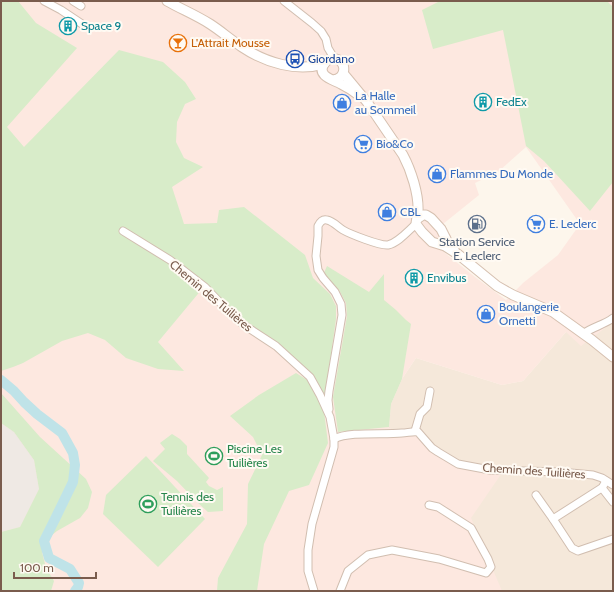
<svg xmlns="http://www.w3.org/2000/svg" width="614" height="592" viewBox="0 0 614 592" font-family="Cabin,sans-serif">
<style>
.residential{fill:#f5e8da}
.commercial{fill:#fde8e0;fill-rule:evenodd}
.industrial{fill:#efe9e4}
.green{fill:#d8ecc9}
.lines{fill:none;stroke-linecap:round;stroke-linejoin:round}
.river{stroke:#bfe3e8;stroke-width:10}
.street-casing{stroke:#d1beb0;stroke-width:9}
.secondary-casing{stroke:#d6c0b0;stroke-width:11}
.street{stroke:#fff;stroke-width:7}
.secondary{stroke:#fff;stroke-width:9}
.labels{text-anchor:middle;stroke-width:4;stroke-linejoin:round;paint-order:stroke}
.culture-label{font-size:12px;fill:#0d838f;stroke:#fffaf3;text-anchor:start}
.food-label{font-size:12px;fill:#c56008;stroke:#fffaf3;text-anchor:start}
.transit-label{font-size:12px;fill:#164399;stroke:#fffaf3;text-anchor:start}
.shop-label{font-size:12px;fill:#366cbe;stroke:#fffaf3;text-anchor:start}
.service-label{font-size:12px;fill:#4e5e75;stroke:#fffaf3}
.street-label{font-size:12px;fill:#7a5c4d;stroke:#fffaf3}
.leisure-label{font-size:12px;fill:#27864d;stroke:#fffaf3;text-anchor:start}
</style>
<rect width="100%" height="100%" fill="#fdf6ec"/>
<path class="residential" d="M613 322V591H257L389 427 391 404 402 379 416 358 502 385 523 381 566 332Z"/>
<path class="commercial" d="M1 1H613V322L581 346 566 332 523 381 502 385 416 358 402 379 391 404 389 428 403 433 415 431 421 437 458 464 504 470 471 518 502 591H1ZM526 147 580 224 558 255 523 283 506 300 475 277 440 249 451 236 443 224 479 195 475 183 498 172Z"/>
<path class="industrial" d="M1 423 14 432 34 460 39 489 20 527 1 532Z"/>
<g class="green">
<path d="M1 1H18L36 23 77 48 7 127 24 147 119 50 163 62 185 82 196 99 185 104 177 122 176 142 184 158 203 167 172 187 184 224 217 223 219 210 244 207 305 255 313 278 330 294 336 306V319L325 398 271 340 202 289 158 342 184 371 158 369 126 358 105 340 88 333 62 341 23 363 13 367 1 371Z"/>
<path d="M440 1H607L613 7V182L590 211 544 161 526 146 503 30 433 49 422 10Z"/>
<path d="M327 266 369 292 384 274V300L396 310 406 320 411 324 402 379 391 404 389 427 338 432 333 397 347 316 346 303 339 290 323 275Z"/>
<path d="M296 373 309 381 324 411 328 443 309 485 289 491 264 544 257 591H217L218 578 247 524 248 484 262 455 253 437 230 416 259 395Z"/>
<path d="M1 393 40 437 86 479 92 492 88 508 80 518 57 531 47 539 42 552 46 568 54 581 51 591H1V532L20 527 39 489 34 460 14 432 1 423Z"/>
<path d="M172 434 180 439 187 446V454L209 478 206 482 209 486 217 490 223 487V511L208 512 197 502 177 481 153 461 165 449 160 443Z"/>
<path d="M146 456 205 519 158 567 103 514 106 495Z"/>
</g>
<g class="lines">
<path class="river" d="M1 380 14 391 24 402 37 414 62 433 73 453 75 465 73 482 56 517 44 541 49 558 70 569 79 583 78 587 75 591"/>
<defs>
<g id="street">
<path d="M44 1 61 10 85 26"/>
<path d="M73 1 81 6"/>
<path d="M284 1 312 23 321 31 326 39 328 48 334 58"/>
<path d="M123 231 170 260 205 287 232 315 244 325 276 346 310 377 320 395 330 417 334 439V447L312 524 308 550V571L314 591"/>
<path d="M583 334C592 327 604 325 613 318"/>
<path d="M329 409 328 400 329 391 342 315 341 304 335 292 323 278 318 270 316 256 318 236V226C320 222 323 219 327 220 333 221 338 227 343 230 350 234 380 246 388 245 398 243 408 231 416 224"/>
<path d="M415 431 420 414 427 407 430 391"/>
<path d="M334 439C350 431 383 435 402 433 407 433 413 431 418 432L432 448 438 452 458 464 490 470 560 472 593 475 602 478 613 485"/>
<path d="M606 481 602 488 600 489 553 519 572 548 578 551 613 539"/>
<path d="M602 488 613 502"/>
<path d="M536 495 553 519"/>
<path d="M340 591 348 571 368 555 392 550 439 559 486 573 491 567 488 559 471 528 438 507 429 505"/>
</g>
<g id="secondary">
<path d="M167 1C181 9 196 15 210 24 221 31 231 40 242 47 266 63 297 72 324 64"/>
<path d="M343 73 367 102 403 155C411 170 419 194 418 212 418 216 416 220 416 224L422 232 432 242 445 246 459 255 497 286 513 295 553 312 592 340 613 357"/>
<path d="M333 80C349 78 346 57 332 59 329 59 326 61 324 64 316 76 334 80 341 84 347 87 352 90 357 94"/>
<path d="M417 219 423 215H426L431 218 441 229 448 243 454 249"/>
</g>
</defs>
<use href="#street" class="street-casing"/>
<use href="#secondary" class="secondary-casing"/>
<use href="#street" class="street"/>
<use href="#secondary" class="secondary"/>
</g>
<defs>
<symbol id="building-ring" viewBox="-11 -11 22 22"><circle r="9.5" fill="#fffaf3" stroke="#0f9aa8" stroke-width="1.5"/><path d="M-4-6H4V6H1V3H-1V6H-4ZM-2.5-4.3h1.7v1.8h-1.7ZM.8-4.3h1.7v1.8H.8ZM-2.5-1h1.7V.8h-1.7ZM.8-1h1.7V.8H.8Z" fill="#0f9aa8"/></symbol>
<symbol id="bar-ring" viewBox="-11 -11 22 22"><circle r="9.5" fill="#fffaf3" stroke="#e8710a" stroke-width="1.5"/><path d="M-6-5H6L.8 .8V4.5H3.5V6h-7V4.5H-.8V.8Z" fill="#e8710a"/></symbol>
<symbol id="bus-ring" viewBox="-11 -11 22 22"><circle r="9.5" fill="#fffaf3" stroke="#1a4fb4" stroke-width="1.5"/><path d="M-5-6H5V4H4V6H2V4H-2V6H-4V4H-5ZM-3.5-4V0h7V-4ZM-3.5 1.2v1.5H-2V1.2ZM2 1.2v1.5H3.5V1.2Z" fill="#1a4fb4"/></symbol>
<symbol id="shop-ring" viewBox="-11 -11 22 22"><circle r="9.5" fill="#fffaf3" stroke="#3f7fe0" stroke-width="1.5"/><path d="M-5-2.5h2.3a2.7 3.5 0 0 1 5.4 0H5L5.5 6h-11ZM-1.5-2.5h3a1.5 2.3 0 0 0-3 0Z" fill="#3f7fe0"/></symbol>
<symbol id="supermarket-ring" viewBox="-11 -11 22 22"><circle r="9.5" fill="#fffaf3" stroke="#3f7fe0" stroke-width="1.5"/><path d="M-6-5.5h2.5l.6 2H6L4.5 2H-2.5L-4.4-4H-6ZM-1.5 3.2a1.3 1.3 0 1 0 .1 0ZM3 3.2a1.3 1.3 0 1 0 .1 0Z" fill="#3f7fe0"/></symbol>
<symbol id="fuel-ring" viewBox="-11 -11 22 22"><circle r="9.5" fill="#fffaf3" stroke="#5c6f8a" stroke-width="1.5"/><path d="M-5.5-6h7V0h2V4h1.3V-2.5L3-4.5l.8-.8L6-3V5H2.5V1h-1V6h-7ZM-4.2-4.7v3.2H.2V-4.7Z" fill="#5c6f8a"/></symbol>
<symbol id="stadium-ring" viewBox="-11 -11 22 22"><circle r="9.5" fill="#fffaf3" stroke="#2e9e5b" stroke-width="1.5"/><path d="M0-5a6.5 5 0 1 0 0 10a6.5 5 0 1 0 0-10ZM-3.5-1.8h7v3.6h-7Z" fill="#2e9e5b"/></symbol>
</defs>
<g fill-rule="evenodd">
<use href="#building-ring" x="58" y="16" width="20" height="20"/>
<use href="#bar-ring" x="168" y="33" width="20" height="20"/>
<use href="#bus-ring" x="285" y="49" width="20" height="20"/>
<use href="#building-ring" x="473" y="92" width="20" height="20"/>
<use href="#shop-ring" x="332" y="93" width="20" height="20"/>
<use href="#supermarket-ring" x="353" y="134" width="20" height="20"/>
<use href="#shop-ring" x="427" y="164" width="20" height="20"/>
<use href="#shop-ring" x="377" y="202" width="20" height="20"/>
<use href="#fuel-ring" x="467" y="214" width="20" height="20"/>
<use href="#supermarket-ring" x="526" y="214" width="20" height="20"/>
<use href="#building-ring" x="404" y="268" width="20" height="20"/>
<use href="#shop-ring" x="476" y="304" width="20" height="20"/>
<use href="#stadium-ring" x="204" y="446" width="20" height="20"/>
<use href="#stadium-ring" x="138" y="494" width="20" height="20"/>
</g>
<g class="labels">
<g class="culture-label">
<text x="81" y="30">Space 9</text>
<text x="496" y="106">FedEx</text>
<text x="427" y="282">Envibus</text>
</g>
<g class="food-label">
<text x="191" y="47">L'Attrait Mousse</text>
</g>
<g class="transit-label">
<text x="308" y="63">Giordano</text>
</g>
<g class="shop-label">
<text x="355" y="100">La Halle<tspan x="355" dy="14">au Sommeil</tspan></text>
<text x="376" y="148">Bio&amp;Co</text>
<text x="450" y="178">Flammes Du Monde</text>
<text x="400" y="216">CBL</text>
<text x="549" y="228">E. Leclerc</text>
<text x="499" y="311">Boulangerie<tspan x="499" dy="14">Ornetti</tspan></text>
</g>
<g class="service-label">
<text x="477" y="246">Station Service<tspan x="477" dy="14">E. Leclerc</tspan></text>
</g>
<g class="street-label">
<text transform="translate(211 296) rotate(40)" y="4">Chemin des Tuilières</text>
<text transform="translate(534 471) rotate(4)" y="4">Chemin des Tuilières</text>
</g>
<g class="leisure-label">
<text x="227" y="453">Piscine Les<tspan x="227" dy="14">Tuilières</tspan></text>
<text x="161" y="501">Tennis des<tspan x="161" dy="14">Tuilières</tspan></text>
</g>
</g>
<rect width="614" height="592" fill="none" stroke="#7a5c4d" stroke-width="4"/>
<path d="M14 572v6h82v-6" fill="none" stroke="#7a5c4d" stroke-width="2"/>
<text x="20" y="572" font-size="12" fill="#7a5c4d" stroke="#fffaf3" stroke-width="3" paint-order="stroke">100 m</text>
</svg>
